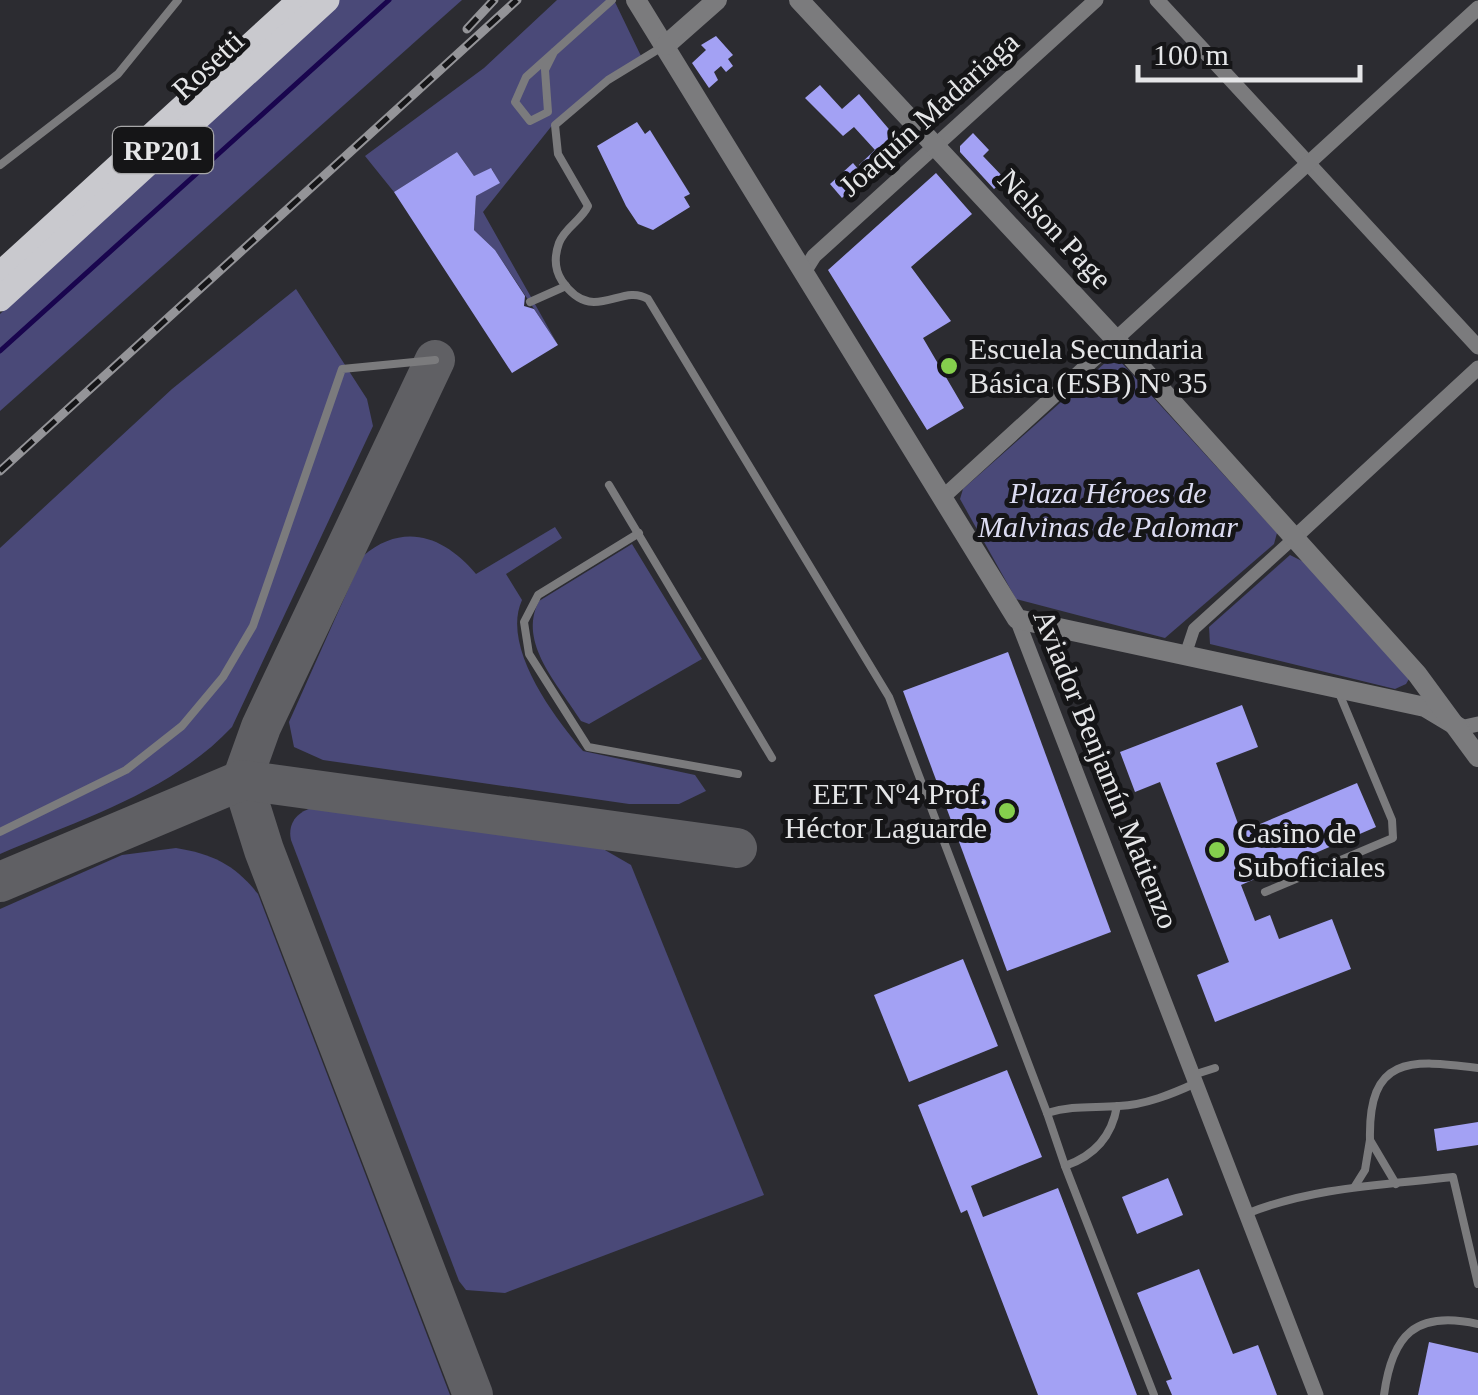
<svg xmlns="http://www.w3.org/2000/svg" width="1478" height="1395" viewBox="0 0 1478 1395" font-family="Georgia,serif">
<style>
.green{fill:#4a4978}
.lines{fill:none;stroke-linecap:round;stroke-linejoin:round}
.stream{stroke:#19054e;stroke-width:5}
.taxiway{stroke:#606064;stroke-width:40}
.building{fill:#a3a1f4}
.service{stroke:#7b7b7d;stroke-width:8}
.pedestrian{stroke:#7b7b7d;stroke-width:12}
.minor{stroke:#7b7b7d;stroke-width:15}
.tertiary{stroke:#7b7b7d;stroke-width:20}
.primary{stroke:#c9c9ce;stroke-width:25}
.rail-casing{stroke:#949498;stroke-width:9}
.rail{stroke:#151517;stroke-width:5;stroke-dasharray:15;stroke-linecap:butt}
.poi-dot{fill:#85cf4d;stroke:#151517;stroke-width:4}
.labels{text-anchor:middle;stroke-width:10;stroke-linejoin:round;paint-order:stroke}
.shield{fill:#151517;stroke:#a7a7a9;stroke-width:2.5}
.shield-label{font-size:28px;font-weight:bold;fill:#e5e6e8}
.street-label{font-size:30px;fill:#e5e6e8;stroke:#151517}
.poi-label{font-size:30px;fill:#e5e6e8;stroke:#151517;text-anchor:start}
.park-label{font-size:30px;font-style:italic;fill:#dcdcf2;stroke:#151517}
</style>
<rect width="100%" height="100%" fill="#2c2c31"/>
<g class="green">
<path d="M335 0H462L0 411V314Z"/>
<path d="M557 0H614L641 56 558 118 483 212 558 345 495 250 474 230 476 196 499 183 492 169 474 176 457 152 394 192 365 156 484 68Z"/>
<path d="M296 289 367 399 373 426 232 727C171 792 81 819 0 854V548L172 389Z"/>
<path d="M1120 361 1277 533 1274 544 1165 638 1016 599 960 499 963 489 1106 362Z"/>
<path d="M555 527 562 538 506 574 522 600C501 646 553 716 583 751L695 775 706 791 679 804H629L323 760 294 747 289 722 363 556C404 521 445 537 476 574Z"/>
<path d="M632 544 702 659 589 724 581 721C559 685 517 643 539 601Z"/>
<path d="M1290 555 1304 562 1409 679 1406 684 1395 689 1210 644 1209 627Z"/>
<path d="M316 807 591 842 631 865 764 1195 505 1293 466 1290 459 1281 291 840C287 822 299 810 316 807Z"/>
<path d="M176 848C213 854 235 865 258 894L450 1395H0V909L122 855Z"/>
</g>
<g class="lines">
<path class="stream" d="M0 351 389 0"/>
<g class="taxiway">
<path d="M435 360 261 727 242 780 264 850 473 1395"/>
<path d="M0 882 242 780 737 848"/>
</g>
</g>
<g class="building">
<path d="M716 36 733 55 728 59 733 66 726 72 721 66 714 72 718 80 709 88 692 63 706 50 701 45Z"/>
<path d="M820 85 842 109 859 94 905 148 903 156 875 181 859 165 875 150 854 127 843 136 805 98Z"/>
<path d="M637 122 645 134 650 130 690 194 684 197 690 207 653 230 638 224 626 206 597 146Z"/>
<path d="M973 133 989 150 983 156 1005 179 994 189 960 152V146Z"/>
<path d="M457 152 474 176 491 168 500 183 476 196 474 230 495 250 525 296 524 306 534 309 558 345 512 373 394 192Z"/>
<path d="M853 163 864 176 842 198 830 184Z"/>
<path d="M936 173 972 214 911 267 951 321 923 338 964 408 927 430 828 270Z"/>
<path d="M1008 652 1111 932 1007 971 903 691Z"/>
<path d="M1242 705 1258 747 1216 763 1241 832 1357 783 1376 827 1241 885 1255 921 1270 915 1279 939 1332 919 1351 969 1215 1022 1197 975 1229 962 1160 782 1135 792 1120 752Z"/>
<path d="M963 959 998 1046 909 1082 874 995Z"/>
<path d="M1007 1070 1042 1157 971 1186 983 1217 1058 1188 1137 1395H1038L967 1210 961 1213 953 1193 918 1105Z"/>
<path d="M1478 1122V1145L1437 1151 1434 1129Z"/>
<path d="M1168 1178 1183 1215 1137 1234 1122 1197Z"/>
<path d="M1199 1269 1233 1354 1258 1345 1277 1395H1172L1166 1381 1172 1379 1137 1293Z"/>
<path d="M1429 1342 1478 1353V1395H1418Z"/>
</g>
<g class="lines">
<g class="service">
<path d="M662 47 608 80 555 125 558 154 588 206C581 221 565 227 559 243 554 257 554 269 562 281 593 326 621 282 648 299L889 697 1047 1113"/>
<path d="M554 52 545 70 548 112 530 121 515 102 526 77 612 0"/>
<path d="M0 165 118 74 178 0"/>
<path d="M530 302 566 286"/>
<path d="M609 485 772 758"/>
<path d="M639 533 538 595 524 622 529 654 588 747 738 774"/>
<path d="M0 832 126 770 182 726 223 677 253 626 342 369 435 360"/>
<path d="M1265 892 1393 838 1392 820 1339 693"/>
<path d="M1193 1075 1215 1068"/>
<path d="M1117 1106C1112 1136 1094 1156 1065 1166L1047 1113C1073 1105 1093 1108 1119 1106 1145 1105 1172 1094 1196 1083"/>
<path d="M1370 1140C1368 1056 1409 1059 1478 1068"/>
<path d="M1065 1166 1154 1395"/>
<path d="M1355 1186 1365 1170 1370 1140 1396 1184"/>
<path d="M1246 1214C1313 1187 1383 1185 1453 1177L1478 1284"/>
<path d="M1384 1395C1392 1335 1415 1310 1478 1324"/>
</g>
<path class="pedestrian" d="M1186 653 1194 629 1294 538"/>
<g class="minor">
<path d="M1157 0 1478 347"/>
<path d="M804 272 814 256 1096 0"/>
<path d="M942 498 1478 8"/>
<path d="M1294 538 1478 368"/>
<path d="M1017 619 1316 1395"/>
<path d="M1460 728 1478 724"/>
</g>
<g class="tertiary">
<path d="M636 0 1017 619 1425 707 1460 728"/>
<path d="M799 0 1117 341 1417 674 1478 757"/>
<path d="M666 45 717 0"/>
</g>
<g class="primary">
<path d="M0 274 300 0"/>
<path d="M0 299 327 0"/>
</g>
<defs>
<g id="rail">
<path d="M467 29 494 0"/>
<path d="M0 471 517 0"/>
</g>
</defs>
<use href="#rail" class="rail-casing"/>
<use href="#rail" class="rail"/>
</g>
<g class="poi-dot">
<circle cx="949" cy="366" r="10"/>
<circle cx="1007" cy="811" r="10"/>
<circle cx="1217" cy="850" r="10"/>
</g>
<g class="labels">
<rect class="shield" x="113" y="127" width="100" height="46" rx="8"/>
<g class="shield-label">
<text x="163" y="160">RP201</text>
</g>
<g class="street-label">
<text transform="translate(208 65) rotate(-43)" y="10">Rosetti</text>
<text transform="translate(929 114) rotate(-42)" y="10">Joaquín Madariaga</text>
<text transform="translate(1055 229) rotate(47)" y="10">Nelson Page</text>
<text transform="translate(1106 769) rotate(68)" y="10">Aviador Benjamín Matienzo</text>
</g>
<g class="poi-label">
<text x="969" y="359">Escuela Secundaria<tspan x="969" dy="34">Básica (ESB) Nº 35</tspan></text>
<text x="987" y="804" text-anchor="end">EET Nº4 Prof.<tspan x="987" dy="34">Héctor Laguarde</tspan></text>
<text x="1237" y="843">Casino de<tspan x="1237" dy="34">Suboficiales</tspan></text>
</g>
<g class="park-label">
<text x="1108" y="503">Plaza Héroes de<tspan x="1108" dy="34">Malvinas de Palomar</tspan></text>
</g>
</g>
<path d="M1138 65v15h222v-15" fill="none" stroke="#e5e6e8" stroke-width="5"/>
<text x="1153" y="65" font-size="30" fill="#e5e6e8" stroke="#151517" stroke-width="8" paint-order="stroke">100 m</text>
</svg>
